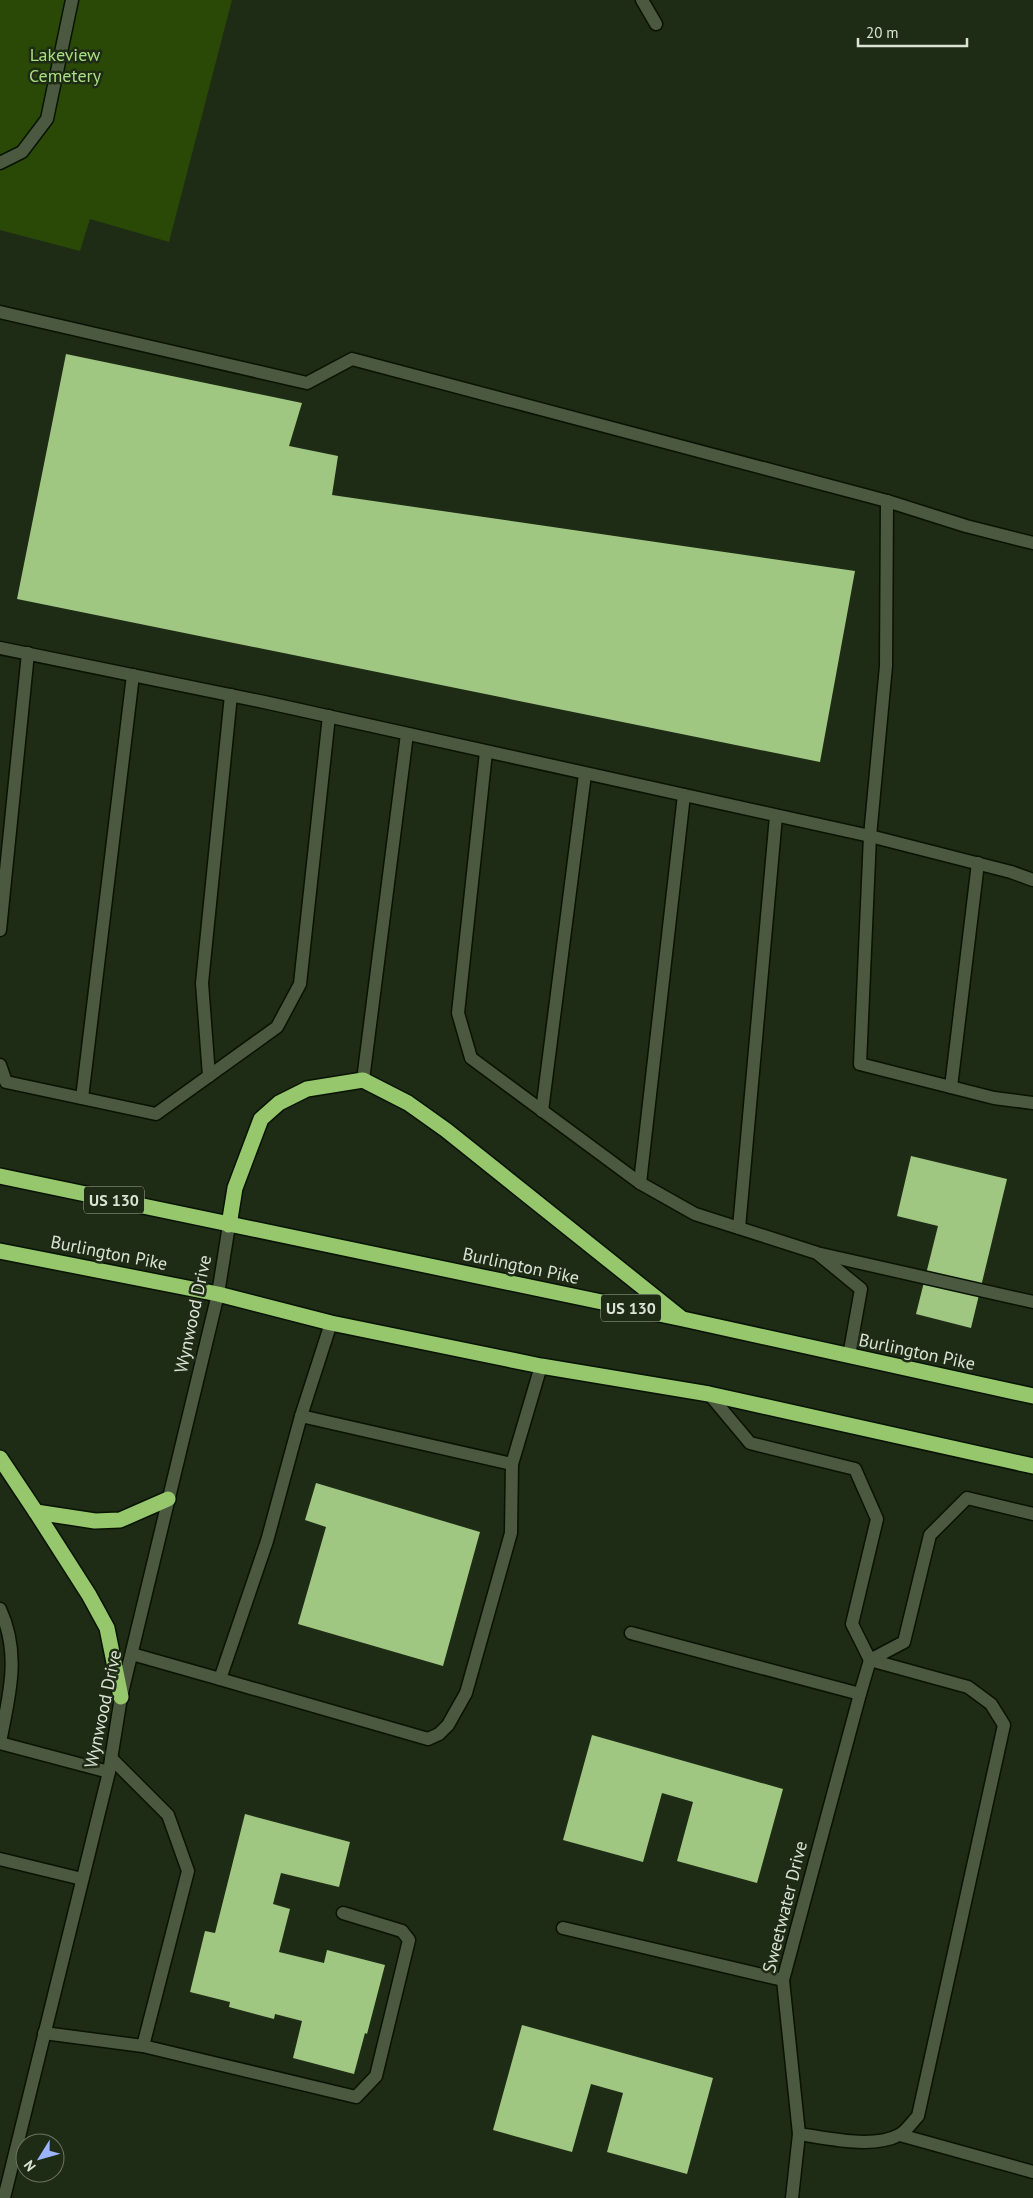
<svg xmlns="http://www.w3.org/2000/svg" width="1033" height="2198" viewBox="0 0 1033 2198" font-family="'PT Sans',sans-serif">
<style>
.green{fill:#2a4906}
.building{fill:#a0c782}
.lines{fill:none;stroke-linecap:round;stroke-linejoin:round}
.minor-casing{stroke:#081301;stroke-width:15}
.highway-casing{stroke:#081301;stroke-width:18}
.minor{stroke:#4b5940;stroke-width:12}
.highway{stroke:#96c76d;stroke-width:15}
.labels{text-anchor:middle;stroke-width:5;stroke-linejoin:round;paint-order:stroke}
.shield{fill:#1e2b15;stroke:#a2ac9b;stroke-width:1}
.shield-label{font-size:16px;font-weight:bold;fill:#dbe3d5}
.park-label{font-size:18px;fill:#abde82;stroke:#1e2b15}
.street-label{font-size:18px;fill:#dbe3d5;stroke:#1e2b15}
</style>
<rect width="100%" height="100%" fill="#1e2b15"/>
<path class="green" d="M0 0H232L169 242 90 219 80 251 0 230Z"/>
<g class="building">
<path d="M66 354 302 403 289 446 338 456 332 495 855 571 820 762 17 599Z"/>
<path d="M911 1156 1007 1179 971 1328 916 1314 938 1226 897 1216Z"/>
<path d="M316 1483 480 1532 443 1666 298 1624 326 1527 305 1520Z"/>
<path d="M592 1735 783 1789 757 1883 677 1861 693 1802 662 1793 643 1862 563 1840Z"/>
<path d="M245 1814 350 1842 339 1887 281 1873 273 1904 290 1909 279 1952 324 1963 327 1950 385 1965 367 2034 365 2033 354 2074 293 2058 302 2021 275 2014 274 2019 229 2007 230 2002 190 1992 205 1931 215 1933Z"/>
<path d="M522 2025 713 2078 687 2174 607 2152 623 2093 591 2084 572 2152 493 2130Z"/>
</g>
<g class="lines">
<defs>
<g id="minor">
<path d="M642 0 656 24"/>
<path d="M0 163 22 152 47 119 72 0"/>
<path d="M0 312 307 383 352 359 887 501 966 526 1033 543"/>
<path d="M887 501 886 666 870 836 860 1064 994 1098 1033 1103"/>
<path d="M0 648 264 702 870 836 1011 872 1033 880"/>
<path d="M486 752 458 1013 471 1058 640 1183 695 1214 817 1253 861 1289 849 1356"/>
<path d="M0 930 28 653"/>
<path d="M0 1065 6 1082 156 1114 277 1027 300 984 329 716"/>
<path d="M209 1076 202 983 231 695"/>
<path d="M363 1080 407 734"/>
<path d="M951 1087 978 863"/>
<path d="M82 1098 133 675"/>
<path d="M542 1111 585 774"/>
<path d="M640 1183 684 795"/>
<path d="M739 1228 776 816"/>
<path d="M821 1254 1033 1302"/>
<path d="M709 1394 750 1443 855 1469 877 1519 852 1624 870 1660"/>
<path d="M301 1416 331 1323"/>
<path d="M512 1464 301 1416 267 1541 220 1679 428 1739 439 1734 448 1725 466 1693 511 1533 512 1464 541 1366"/>
<path d="M0 1609C21 1654 9 1696 0 1742"/>
<path d="M631 1633 860 1694"/>
<path d="M132 1654 220 1679"/>
<path d="M0 1743 109 1772"/>
<path d="M0 1859 82 1879"/>
<path d="M563 1928 783 1980"/>
<path d="M44 2033 143 2046 188 1871 168 1815 111 1758"/>
<path d="M143 2046 356 2097 376 2076 409 1940 402 1931 343 1913"/>
<path d="M799 2134C827 2138 873 2149 899 2135 906 2132 912 2122 918 2116L1004 1725 991 1704 968 1687 870 1660"/>
<path d="M900 2135 1033 2172"/>
<path d="M4 2198 109 1772 121 1697 218 1294 229 1225"/>
<path d="M792 2198 799 2134 783 1980 860 1694 870 1660 904 1642 930 1535 967 1498 1033 1514"/>
</g>
<g id="highway">
<path d="M0 1176 683 1319 1033 1396"/>
<path d="M229 1225 235 1188 261 1119 279 1103 307 1089 363 1080 408 1103 446 1130 680 1317"/>
<path d="M0 1251 218 1294 331 1323 541 1366 709 1394 1033 1466"/>
<path d="M0 1458 36 1512 95 1521 120 1520 168 1499"/>
<path d="M36 1512 89 1595 107 1628 121 1697"/>
</g>
</defs>
<use href="#minor" class="minor-casing"/>
<use href="#highway" class="highway-casing"/>
<use href="#minor" class="minor"/>
<use href="#highway" class="highway"/>
</g>
<g class="labels">
<g class="shield">
<rect x="84" y="1186.5" width="60" height="27" rx="4"/>
<rect x="601" y="1294.5" width="60" height="27" rx="4"/>
</g>
<g class="shield-label">
<text x="114" y="1206">US 130</text>
<text x="631" y="1314">US 130</text>
</g>
<g class="park-label">
<text x="65" y="61">Lakeview<tspan x="65" dy="21">Cemetery</tspan></text>
</g>
<g class="street-label">
<text transform="translate(109 1253) rotate(11)" y="6">Burlington Pike</text>
<text transform="translate(521 1266) rotate(12)" y="6">Burlington Pike</text>
<text transform="translate(193 1314) rotate(-78)" y="6">Wynwood Drive</text>
<text transform="translate(917 1352) rotate(12)" y="6">Burlington Pike</text>
<text transform="translate(103 1709) rotate(-78)" y="6">Wynwood Drive</text>
<text transform="translate(785 1907) rotate(-76)" y="6">Sweetwater Drive</text>
</g>
</g>
<g transform="translate(40 2158) rotate(233)"><circle r="24" fill="#1e2b15" stroke="#6a7562"/>
<path d="M0-4L9 19L0 12L-9 19Z" fill="#9bb4fd"/>
<text y="-8" font-size="14" font-weight="bold" text-anchor="middle" fill="#dbe3d5">N</text>
</g>
<path d="M858 38v8h109v-8" fill="none" stroke="#dbe3d5" stroke-width="2.5"/>
<text x="866" y="38" font-size="15" fill="#dbe3d5" stroke="#1e2b15" stroke-width="4" paint-order="stroke">20 m</text>
</svg>
